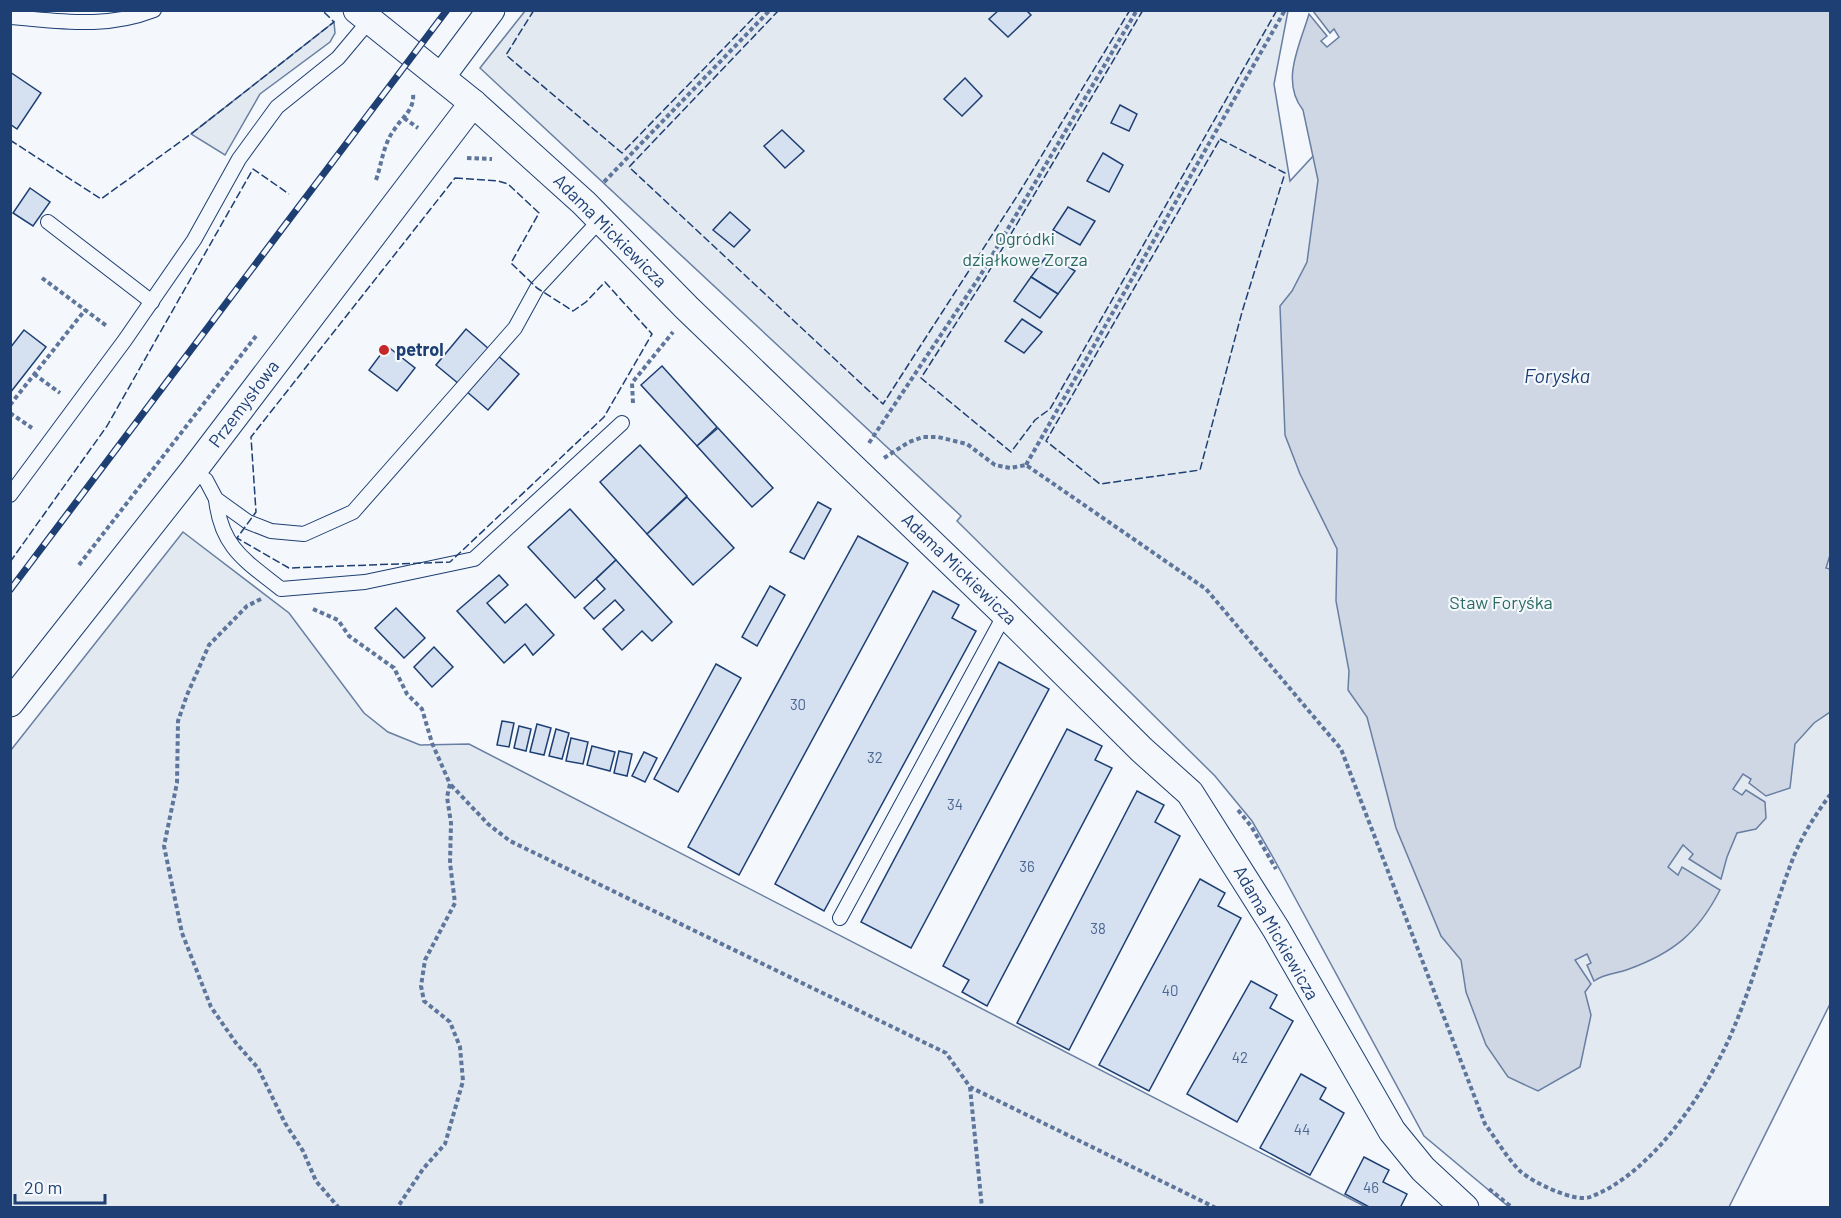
<svg xmlns="http://www.w3.org/2000/svg" width="1841" height="1218" viewBox="0 0 1841 1218" font-family="Barlow,sans-serif">
<style>
.green{fill:#e3e9f0;stroke:#687fa3;stroke-width:1.5}
.water{fill:#cfd7e4;stroke:#687fa3;stroke-width:1.5}
.building{fill:#d5e0f0;stroke:#1d3f73;stroke-width:1.5}
.lines{fill:none;stroke-linecap:round;stroke-linejoin:round}
.lane-casing{stroke:#1d3f73;stroke-width:16}
.street-casing{stroke:#1d3f73;stroke-width:29}
.path{stroke:#5e769c;stroke-width:4;stroke-dasharray:4.5 3;stroke-linecap:butt}
.lane{stroke:#f4f7fb;stroke-width:14}
.street{stroke:#f4f7fb;stroke-width:27}
.rail-casing{stroke:#1d3f73;stroke-width:7}
.rail{stroke:#f4f7fb;stroke-width:4.5;stroke-dasharray:14;stroke-linecap:butt}
.fence{stroke:#1d3f73;stroke-width:1.5;stroke-dasharray:8 3;stroke-linecap:butt}
.poi-dot{fill:#c62828;stroke:#f4f7fb;stroke-width:2}
.labels{text-anchor:middle;stroke-width:4.5;stroke-linejoin:round;paint-order:stroke}
.number-label{font-size:15px;fill:#4b6792}
.street-label{font-size:18px;fill:#1d3f73;stroke:#f4f7fb}
.park-label{font-size:18px;fill:#2c6c60;stroke:#f4f7fb}
.poi-label{font-size:18px;font-weight:bold;fill:#1d3f73;stroke:#f4f7fb;text-anchor:start}
.water-label{font-size:20px;font-style:italic;fill:#1d3f73;stroke:#f4f7fb}
</style>
<rect width="100%" height="100%" fill="#f4f7fb"/>
<g class="green">
<path d="M525 11H1288L1274 84 1290 181 1431 28 1830 11V1004L1729 1207H1509L1424 1136 1274 859 1252 821 1215 776 957 521 961 516 480 68Z"/>
<path d="M334 22 335 33 330 42 260 94 225 155 191 134Z"/>
<path d="M183 532 289 613 364 713 388 732 420 745 469 744 1366 1207H11V750Z"/>
</g>
<path class="water" d="M1313 11H1830V555L1826 568 1830 569V712L1814 723 1795 744 1790 788 1766 796 1749 783 1751 779 1743 774 1733 789 1742 795 1746 790 1765 802 1766 818 1756 829 1737 833 1727 857 1721 879 1689 859 1693 854 1683 845 1668 867 1678 875 1682 867 1720 890C1698 933 1673 953 1629 969 1616 974 1605 973 1594 981L1587 965 1591 963 1587 954 1575 960 1591 984 1585 992 1591 1015 1580 1067 1538 1091 1508 1077 1486 1045 1466 992 1461 960 1441 936 1396 828 1367 717 1348 690 1349 671 1336 601 1337 549 1300 474 1285 435 1280 306 1292 291 1307 262 1318 180 1303 110C1280 81 1300 45 1309 14L1327 36 1321 41 1327 47 1339 37 1334 29 1330 33Z"/>
<g class="building">
<path d="M999 10H1026L1031 15 1008 37 989 19Z"/>
<path d="M10 72 41 93 17 129 10 124Z"/>
<path d="M965 78 982 96 962 116 944 99Z"/>
<path d="M1120 105 1137 114 1129 131 1111 123Z"/>
<path d="M782 130 804 151 785 168 764 146Z"/>
<path d="M1103 153 1123 165 1109 192 1087 181Z"/>
<path d="M30 188 50 202 33 226 13 213Z"/>
<path d="M1068 207 1095 221 1080 245 1053 230Z"/>
<path d="M730 212 750 230 734 247 713 230Z"/>
<path d="M1048 254 1075 271 1058 294 1031 277Z"/>
<path d="M1031 277 1058 294 1040 318 1014 301Z"/>
<path d="M1022 319 1042 332 1024 353 1005 341Z"/>
<path d="M466 329 489 349 459 384 436 365Z"/>
<path d="M24 330 46 347 10 393V348Z"/>
<path d="M387 346 415 368 397 391 369 370Z"/>
<path d="M497 355 519 374 488 410 466 391Z"/>
<path d="M662 366 717 427 697 446 641 385Z"/>
<path d="M718 428 773 488 752 507 697 446Z"/>
<path d="M640 445 687 496 647 534 600 482Z"/>
<path d="M687 497 734 548 693 585 647 534Z"/>
<path d="M818 502 831 509 804 559 790 552Z"/>
<path d="M570 509 616 560 575 598 528 547Z"/>
<path d="M858 536 908 563 739 875 688 847Z"/>
<path d="M616 560 672 622 652 641 642 631 622 650 603 629 624 610 615 600 594 619 584 608 605 589 596 579Z"/>
<path d="M499 575 508 585 487 603 505 623 526 604 554 635 533 655 525 644 504 663 457 611Z"/>
<path d="M770 586 785 595 757 646 742 637Z"/>
<path d="M933 591 959 605 952 618 976 631 824 911 775 884Z"/>
<path d="M396 608 425 638 404 658 375 628Z"/>
<path d="M434 647 453 667 432 687 414 667Z"/>
<path d="M999 662 1049 689 911 948 861 922Z"/>
<path d="M716 664 741 678 678 792 654 779Z"/>
<path d="M502 721 514 723 509 747 497 745Z"/>
<path d="M537 724 551 728 544 755 530 752Z"/>
<path d="M519 726 531 729 526 751 514 748Z"/>
<path d="M556 729 569 733 562 759 549 756Z"/>
<path d="M1067 729 1102 746 1095 760 1112 768 987 1006 962 992 969 980 943 966Z"/>
<path d="M571 738 588 742 583 764 566 761Z"/>
<path d="M592 746 615 752 610 771 587 765Z"/>
<path d="M619 751 632 754 627 776 614 773Z"/>
<path d="M644 752 657 758 645 782 632 776Z"/>
<path d="M1137 791 1164 805 1155 822 1180 836 1069 1050 1017 1023Z"/>
<path d="M1200 879 1225 893 1218 906 1241 918 1149 1091 1099 1065Z"/>
<path d="M1251 981 1277 995 1270 1008 1293 1021 1237 1122 1187 1094Z"/>
<path d="M1301 1074 1326 1088 1320 1099 1344 1113 1310 1175 1260 1148Z"/>
<path d="M1364 1157 1389 1170 1383 1182 1407 1194 1400 1208H1371L1345 1194Z"/>
</g>
<g class="lines">
<defs>
<g id="lane">
<path d="M10 17C62 21 105 29 154 10"/>
<path d="M48 222 152 302"/>
<path d="M193 471 206 480 216 499 248 522 271 531 304 534 353 512 515 328 537 288 601 219"/>
<path d="M10 495 125 340 194 240 239 159 277 107 338 58 369 21"/>
<path d="M216 499C221 548 246 561 281 589L365 582 474 559 622 423"/>
<path d="M840 918 1005 614"/>
</g>
<g id="street">
<path d="M357 10 473 103 584 203 687 308 1005 614 1142 750 1190 793 1276 929 1392 1131 1423 1169 1465 1208"/>
<path d="M441 77 491 10"/>
<path d="M10 703 193 471 473 103"/>
</g>
</defs>
<use href="#lane" class="lane-casing"/>
<use href="#street" class="street-casing"/>
<g class="path">
<path d="M404 118 418 128"/>
<path d="M467 158 492 159"/>
<path d="M376 180C382 163 383 145 394 130 402 117 415 110 413 93"/>
<path d="M604 182 770 10"/>
<path d="M42 278 108 327"/>
<path d="M34 374 60 393"/>
<path d="M633 403 632 383 673 332"/>
<path d="M10 405 85 310"/>
<path d="M10 413 32 428"/>
<path d="M869 443 980 276 1137 10"/>
<path d="M884 458 909 442 923 437H938L967 444 995 465 1010 468 1026 465 1206 589 1341 749 1485 1124C1496 1139 1507 1158 1520 1171 1532 1182 1575 1203 1590 1197 1655 1173 1713 1082 1737 1020 1758 968 1772 913 1792 861 1801 837 1815 815 1830 795"/>
<path d="M1026 465 1285 10"/>
<path d="M79 565 256 336"/>
<path d="M261 599 247 606 209 645 187 695 178 721 177 783 164 846 182 933 211 1007 236 1043 258 1068 285 1123 303 1151 316 1181 339 1208"/>
<path d="M313 609 338 620 349 636 394 668 407 694 422 709 432 743 450 784 447 797 451 823 450 863 455 903 425 960 421 986 424 1001 450 1022 460 1047 463 1081 445 1144 423 1169 397 1208"/>
<path d="M451 785 488 824 510 841 946 1053 970 1087 1216 1208"/>
<path d="M1238 810 1251 826 1276 869"/>
<path d="M970 1087 982 1208"/>
<path d="M1489 1189 1513 1208"/>
</g>
<use href="#lane" class="lane"/>
<use href="#street" class="street"/>
<defs>
<path id="rail" d="M10 590 447 10"/>
</defs>
<use href="#rail" class="rail-casing"/>
<use href="#rail" class="rail"/>
<g class="fence">
<path d="M534 10 506 55 622 153 761 10"/>
<path d="M779 10 629 167 883 404 1019 193 1130 10"/>
<path d="M1143 10 985 278 921 378 1011 452 1035 420 1050 409 1277 10"/>
<path d="M1220 139 1285 173 1242 312 1200 470 1100 484 1046 441Z"/>
<path d="M10 140 101 199 191 134 334 22 322 10"/>
<path d="M455 178 498 181 508 184 539 213 511 263 537 288 573 311 586 302 605 282 652 334 604 417 450 562 289 568 237 538 256 512 251 437Z"/>
<path d="M10 562 107 426 253 169 289 194"/>
</g>
</g>
<circle class="poi-dot" cx="384" cy="350" r="6"/>
<g class="labels">
<g class="number-label">
<text x="798" y="710">30</text>
<text x="875" y="763">32</text>
<text x="955" y="810">34</text>
<text x="1027" y="872">36</text>
<text x="1098" y="934">38</text>
<text x="1170" y="996">40</text>
<text x="1240" y="1063">42</text>
<text x="1302" y="1135">44</text>
<text x="1371" y="1193">46</text>
</g>
<g class="street-label">
<text transform="translate(610 231) rotate(45)" y="6">Adama Mickiewicza</text>
<text transform="translate(244 404) rotate(-53)" y="6">Przemysłowa</text>
<text transform="translate(959 569) rotate(44)" y="6">Adama Mickiewicza</text>
<text transform="translate(1276 933) rotate(60)" y="6">Adama Mickiewicza</text>
</g>
<g class="park-label">
<text x="1025" y="245">Ogródki<tspan x="1025" dy="21">działkowe Zorza</tspan></text>
<text x="1501" y="609">Staw Foryśka</text>
</g>
<g class="poi-label">
<text x="396" y="356">petrol</text>
</g>
<g class="water-label">
<text x="1557" y="383">Foryska</text>
</g>
</g>
<rect width="1841" height="1218" fill="none" stroke="#1d3f73" stroke-width="24"/>
<path d="M15 1194v9h90v-9" fill="none" stroke="#1d3f73" stroke-width="3"/>
<text x="24" y="1194" font-size="18" fill="#1d3f73" stroke="#f4f7fb" stroke-width="4.5" paint-order="stroke">20 m</text>
</svg>
